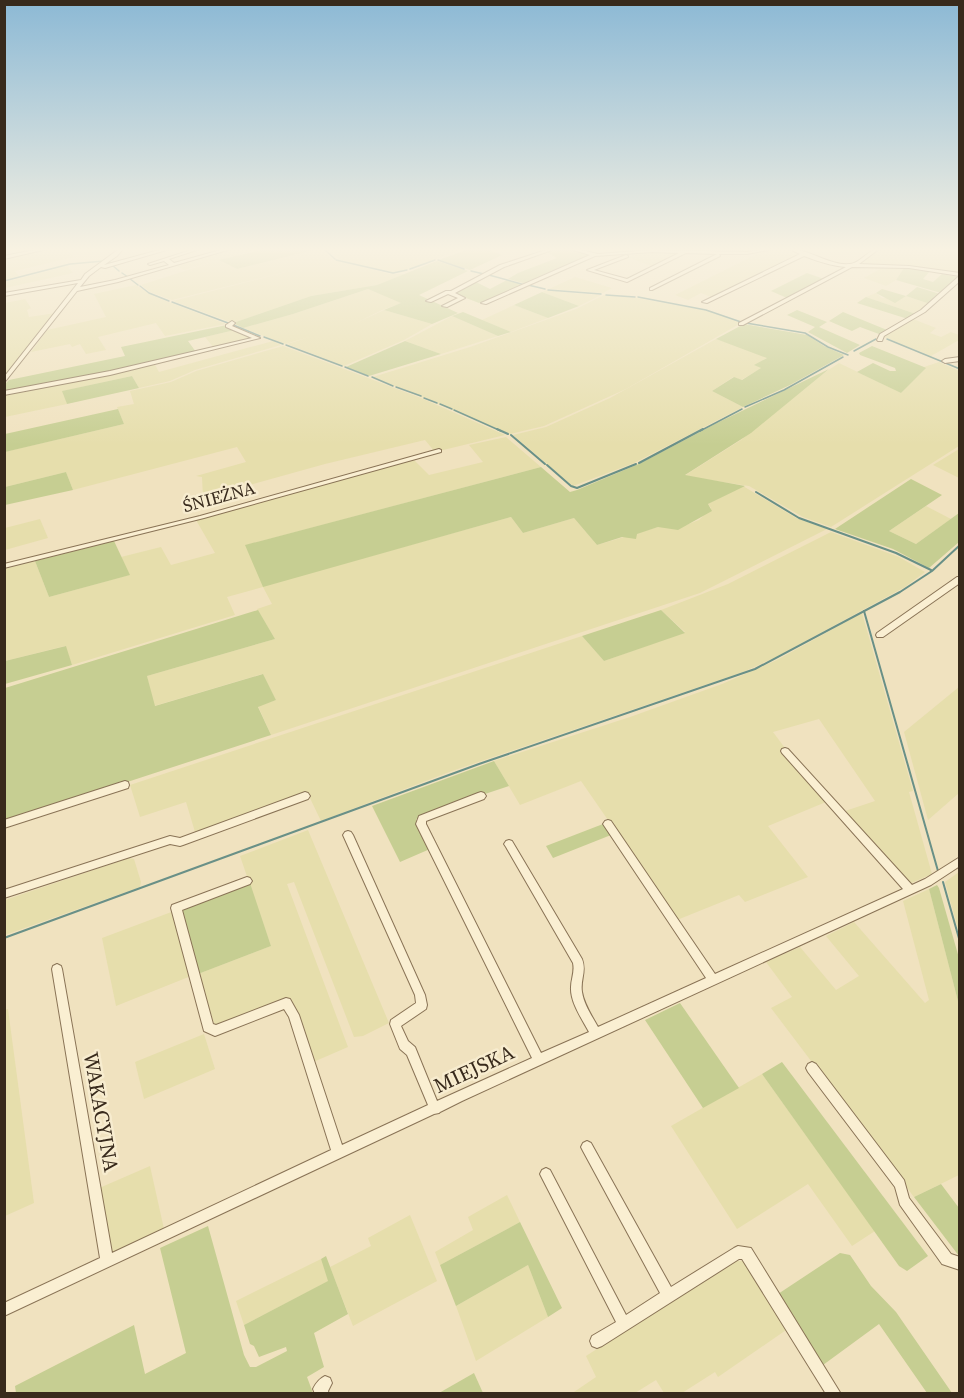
<svg xmlns="http://www.w3.org/2000/svg" width="964" height="1398" viewBox="0 0 964 1398" font-family="'Source Serif 4',serif">
<style>
.farmland{fill:#e6deac}
.green{fill:#c6ce92}
.lines{fill:none;stroke-linecap:round;stroke-linejoin:round}
.stream-far1{stroke:#699087;stroke-width:1.5}
.stream{stroke:#699087;stroke-width:2}
.minor-casing{stroke:#897356;stroke-width:2}
.minor{fill:#faefd2;fill-rule:evenodd}
.labels{text-anchor:middle;stroke-width:5;stroke-linejoin:round;paint-order:stroke}
.street-label{font-size:18px;fill:#382a1c;stroke:#f7eccf}
.near-street-label{font-size:21px;fill:#382a1c;stroke:#f7eccf}
</style>
<rect width="100%" height="100%" fill="#f0e2bf"/>
<g class="farmland">
<path d="M47 249H76L68 251 74 257 15 271 19 276 5 280 4 259Z"/>
<path d="M226 249H260L184 270 174 264Z"/>
<path d="M318 249H322L333 260 328 262 334 260 390 274H405L377 285 311 296 233 323 173 301 310 266 172 300 150 292 141 285 219 260 237 269Z"/>
<path d="M325 249H464L396 273 344 262Z"/>
<path d="M774 249H789L800 254 711 297 701 293 688 300 675 295 759 253Z"/>
<path d="M878 249H941L959 254V273L925 268 857 265Z"/>
<path d="M643 252H684L654 267 627 257Z"/>
<path d="M67 266 73 273 5 288V282Z"/>
<path d="M904 268 896 280 886 286 864 278 880 269Z"/>
<path d="M575 277 612 288 603 293 549 289Z"/>
<path d="M136 285 153 296 226 324 165 336 156 323 98 337 106 350 86 354 80 344 72 347 70 344 31 352 47 330 106 317 94 294Z"/>
<path d="M368 289 402 303 382 310 354 324 384 310 432 324 404 340 344 366 287 344 313 336 285 344 243 328 293 314Z"/>
<path d="M547 290 571 293 601 295 579 306 542 292Z"/>
<path d="M876 293 882 298 906 296 930 304 916 314 866 297Z"/>
<path d="M604 295 637 298 708 311 741 323 626 389 544 426 510 434 373 377 470 347 576 309Z"/>
<path d="M25 299 31 308 27 310 29 317 56 313 9 372 5 373V303Z"/>
<path d="M514 305 548 318 511 332 482 320Z"/>
<path d="M452 316 498 336 441 354 405 341Z"/>
<path d="M913 319 936 328 930 333 941 337 951 332 959 335V340L931 356 884 337Z"/>
<path d="M239 329 259 336 214 348 205 337Z"/>
<path d="M716 339 768 357 755 365 762 368 741 380 733 377 712 391 743 407 634 463 573 486 513 435 546 427 610 398Z"/>
<path d="M273 341 281 345 195 370 170 381 139 388 132 376 63 391 67 404 5 417V394L154 363 159 372Z"/>
<path d="M283 346 421 398 505 435 435 452 425 440 325 464 203 498 202 477 196 476 246 462 237 447 73 490 66 472 5 487 4 452 124 424 117 407 134 404 130 391 171 382 196 371Z"/>
<path d="M939 362 959 371V446L831 527 803 517 749 486 684 476 741 440 818 377 839 363 901 393 924 367Z"/>
<path d="M506 437 541 467 246 545 263 586 511 517 523 533 574 518 597 545 658 527 686 525 699 520 711 508 708 504 743 486 796 518 827 529 700 593 271 735 258 706 276 700 262 674 154 706 147 676 275 639 257 609 272 604 263 587 227 597 235 615 72 665 65 646 5 661V569L35 561 49 597 129 575 121 557 161 547 171 565 215 553 196 520 413 459 429 475 483 462 469 445Z"/>
<path d="M959 449V478L933 465Z"/>
<path d="M926 506 951 519 916 544 889 531Z"/>
<path d="M40 519 48 538 5 550V528Z"/>
<path d="M831 532 899 557 925 572 905 587 776 657 743 672 452 771 321 821 307 792 195 832 186 802 140 817 130 785 582 636 604 661 685 632 661 610 728 584Z"/>
<path d="M862 613 913 791 909 792 932 874 907 885 842 812 875 801 819 719 773 732 785 748 781 750 826 802 768 826 808 877 745 902 739 895 677 920 581 781 520 805 494 761 630 717 722 684 777 660Z"/>
<path d="M959 687V793L928 820 904 732Z"/>
<path d="M308 830 389 1023 363 1036 354 1037 294 882 287 884 348 1047 311 1063 289 998 215 1026 198 974 271 946 240 856Z"/>
<path d="M129 858 134 859 141 882 140 887 5 935V900Z"/>
<path d="M959 872V933L945 882Z"/>
<path d="M929 889 959 1005V1175L914 1197 771 1008 792 997 766 962 800 947 836 990 859 976 826 936 854 922 925 1003 929 1000 903 901Z"/>
<path d="M174 911 191 976 116 1006 102 938Z"/>
<path d="M8 1009 34 1203 5 1216 4 1010Z"/>
<path d="M204 1034 215 1069 144 1099 135 1062Z"/>
<path d="M762 1074 875 1231 852 1246 808 1184 737 1229 671 1126Z"/>
<path d="M150 1166 164 1229 109 1254 97 1189Z"/>
<path d="M507 1195 520 1222 440 1265 435 1252 473 1230 468 1217Z"/>
<path d="M410 1215 437 1281 353 1326 330 1267 371 1246 368 1238Z"/>
<path d="M321 1259 329 1281 244 1325 236 1301Z"/>
<path d="M733 1261H748L789 1328 718 1377 715 1372 682 1393H664L656 1380 635 1393 571 1394 596 1377 586 1356Z"/>
<path d="M528 1265 548 1317 476 1361 456 1306Z"/>
</g>
<g class="green">
<path d="M265 249H318L237 269 219 260Z"/>
<path d="M468 249H487L502 255 470 270 439 260Z"/>
<path d="M556 249H569L591 255 527 284 508 279 518 273 557 258 547 252Z"/>
<path d="M437 261 468 271 419 295 458 313 432 324 384 310 401 303 368 289 293 314 243 328 233 323 311 296 377 285Z"/>
<path d="M904 268 930 271 923 279 933 282 942 274 958 277 941 293 896 280Z"/>
<path d="M807 273 824 279 787 298 771 291Z"/>
<path d="M507 280 525 285 479 303 453 293 476 282 490 289Z"/>
<path d="M917 287 940 294 930 304 906 296 895 303 876 293 882 289 906 296Z"/>
<path d="M542 292 579 306 548 318 514 305Z"/>
<path d="M866 297 916 314 908 319 857 303Z"/>
<path d="M797 310 827 322 819 327 860 345 847 353 808 332 815 327 787 315Z"/>
<path d="M463 312 511 332 498 336 452 316Z"/>
<path d="M843 312 887 330 879 334 860 327 852 331 829 321Z"/>
<path d="M744 324 807 335 824 346 844 355 790 385 743 407 712 391 734 377 742 380 761 368 754 365 767 358 716 339Z"/>
<path d="M227 325 239 329 188 341 196 352 107 373 5 392V384L9 380 125 356 121 347Z"/>
<path d="M405 341 441 354 369 376 346 367Z"/>
<path d="M872 346 924 367 926 368 901 393 857 372 873 363 890 371H896L895 368 860 355 859 353Z"/>
<path d="M829 369 751 433 685 475 745 486 708 504 712 511 678 530 658 527 637 534 636 539 622 537 597 545 574 518 523 533 511 517 263 587 245 545 541 467 570 492 577 490 641 463 717 423Z"/>
<path d="M132 376 139 388 67 404 62 391Z"/>
<path d="M118 409 124 424 5 452V434Z"/>
<path d="M66 472 73 490 5 505V487Z"/>
<path d="M911 479 942 495 889 531 916 544 959 513V542L929 568 893 549 835 529Z"/>
<path d="M114 541 130 575 49 597 35 561Z"/>
<path d="M258 610 275 639 147 676 155 706 263 674 276 700 258 707 271 735 5 822V688Z"/>
<path d="M661 610 685 633 604 661 582 636Z"/>
<path d="M66 646 72 665 5 684V661Z"/>
<path d="M494 761 509 786 485 794 478 793 475 796 416 819 430 849 400 862 372 806Z"/>
<path d="M603 824 611 835 553 858 546 846Z"/>
<path d="M250 883 271 946 198 974 182 908Z"/>
<path d="M937 885 939 888 959 958V1005L929 889Z"/>
<path d="M680 1003 739 1088 703 1108 645 1020Z"/>
<path d="M782 1062 928 1256 907 1271 899 1266 762 1074Z"/>
<path d="M941 1184 959 1208V1256L914 1197Z"/>
<path d="M520 1222 562 1308 548 1317 528 1265 456 1306 440 1265Z"/>
<path d="M208 1226 244 1355 250 1367H256L287 1351 286 1347 259 1357 254 1346 250 1344 244 1325 328 1281 321 1259 326 1256 348 1314 314 1333 324 1367 307 1377 313 1393H16L15 1386 134 1325 145 1374 186 1353 160 1248Z"/>
<path d="M840 1253 850 1255 871 1286 896 1312 952 1393H927L879 1324 823 1365 778 1294Z"/>
<path d="M474 1373 483 1393H439Z"/>
</g>
<g class="lines">
<g class="stream-far1">
<path d="M324 249 335 259"/>
<path d="M336 260 393 273 407 270"/>
<path d="M438 260 464 269"/>
<path d="M112 265 119 271"/>
<path d="M410 269 435 260"/>
<path d="M471 271 484 274"/>
<path d="M122 273 128 277"/>
<path d="M489 275 525 285"/>
<path d="M129 278 138 285"/>
<path d="M4 281 70 264 104 261"/>
<path d="M528 285 545 289"/>
<path d="M140 286 149 293 169 301"/>
<path d="M548 290 601 294"/>
<path d="M606 295 635 297"/>
<path d="M638 297 706 310 741 322"/>
<path d="M172 302 228 323"/>
<path d="M746 323 805 333 828 347 848 355"/>
<path d="M231 324 260 336"/>
<path d="M264 337 283 344"/>
<path d="M887 339 960 369"/>
<path d="M286 345 342 366"/>
<path d="M854 351 876 339"/>
<path d="M345 367 368 376"/>
<path d="M372 377 393 386"/>
<path d="M396 387 421 396"/>
<path d="M424 398 437 403"/>
<path d="M440 404 452 409"/>
<path d="M745 407 784 390 843 357"/>
<path d="M454 410 501 431"/>
<path d="M700 431 742 409"/>
</g>
<g class="stream">
<path d="M497 429 508 434"/>
<path d="M511 435 545 464"/>
<path d="M639 463 703 429"/>
<path d="M547 465 571 486 577 488 636 464"/>
<path d="M756 492 799 518 896 553 931 570"/>
<path d="M864 611 938 871"/>
<path d="M943 882 960 942"/>
<path d="M4 938 479 764 755 669 900 592 932 571 960 545"/>
</g>
<defs>
<g id="minor">
<path d="M39 249H47L4 259V256Z"/>
<path d="M119 249H123L117 256 104 265 163 249H170L105 268 101 267 89 276 80 287 115 280 169 265 164 261 150 265 148 264 194 249H200L169 259 174 263 224 249H231L118 282 77 291 4 383V377L78 283 4 296V293L81 280 85 274Z"/>
<path d="M549 249H555L504 267 455 293 465 298 447 307 442 306 458 298 448 294 431 302 426 301 446 291H451L500 265Z"/>
<path d="M570 249H577L598 254 652 250 747 252 764 249H774L747 254H719L720 256 652 290H650V288L717 254 686 253 627 282 587 270 626 255 628 256V257L594 270 627 279 679 253 652 252 595 256 486 304 481 303 590 255Z"/>
<path d="M790 249C810 249 829 266 850 264 861 263 868 249 879 249L859 264 909 266 960 273V276L909 268 852 267 743 325H739V323L846 267C832 266 817 261 804 256L707 303 702 302 800 254Z"/>
<path d="M958 277H960V281L925 312 884 336 882 341H878L877 340 880 334 921 310Z"/>
<path d="M232 321 235 323 232 326 260 338 110 375 4 395V391L110 371 252 338 226 327V325Z"/>
<path d="M960 357V361L945 363 942 361 945 359Z"/>
<path d="M439 449 441 450V452L204 518 4 568V564L200 516Z"/>
<path d="M957 577H960V583L883 637H877L876 635 877 633Z"/>
<path d="M785 748 788 749 912 885 925 879 960 857V866L931 885 462 1101 440 1112 439 1113 434 1114 4 1316V1303L100 1258 52 969 53 966 57 964 61 966 62 969 112 1253 331 1150 289 1017 284 1009 215 1036 204 1031 171 908 172 905 247 877 250 878 252 881 250 884 182 910 213 1024 216 1025 286 998 290 999 299 1015 342 1145 428 1105 407 1055 400 1049 390 1024 391 1020 416 1003 415 995 343 835 345 832 348 831 351 832 353 835 425 995 427 1005 426 1009 401 1026 408 1041 415 1047 437 1101 532 1058 416 824 419 816 478 793 481 792 484 793 486 796 484 799 426 821V824L541 1053 589 1032C582 1019 570 1002 571 987 571 979 575 972 573 963L506 847 504 844 506 841 509 840 512 841 582 959C587 972 580 979 582 992 584 1005 592 1016 598 1027L706 978 605 827 603 824 605 821 608 820 611 821 715 974 903 889 782 753 781 751 782 749Z"/>
<path d="M125 781 128 782 129 785 128 788 4 828V820Z"/>
<path d="M305 792 308 793 310 796 308 799 183 845 180 846 170 844 4 898V890L170 836 180 838Z"/>
<path d="M812 1062 816 1064 904 1180 909 1198 951 1254 960 1257V1270L942 1264 900 1205 895 1187 808 1072 806 1068 808 1064Z"/>
<path d="M587 1141 591 1143 671 1287 734 1248 738 1246 751 1248 841 1394H826L742 1259H739L602 1346 597 1348 592 1346 590 1341 592 1336 616 1322 542 1178 540 1174 542 1170 546 1168 550 1170 626 1315 660 1293 583 1151 581 1147 583 1143Z"/>
<path d="M325 1376 330 1378 332 1383 328 1391 329 1394H315L313 1389C316 1383 319 1379 325 1376Z"/>
</g>
</defs>
<use href="#minor" class="minor-casing"/>
<use href="#minor" class="minor"/>
</g>
<linearGradient id="sky" x2="0" y2="1"><stop stop-color="#8cb9d5"/><stop offset="0.56" stop-color="#f8f2e2"/><stop offset="1" stop-color="#f8f2e2" stop-opacity="0"/></linearGradient>
<rect width="964" height="445" fill="url(#sky)"/>
<g class="labels">
<g class="street-label">
<text transform="translate(219 497) rotate(-15)" y="6">ŚNIEŻNA</text>
</g>
<g class="near-street-label">
<text transform="translate(474 1069) rotate(-25)" y="7">MIEJSKA</text>
<text transform="translate(101 1112) rotate(80)" y="7">WAKACYJNA</text>
</g>
</g>
<rect width="964" height="1398" fill="none" stroke="#382a1c" stroke-width="12"/>
</svg>
